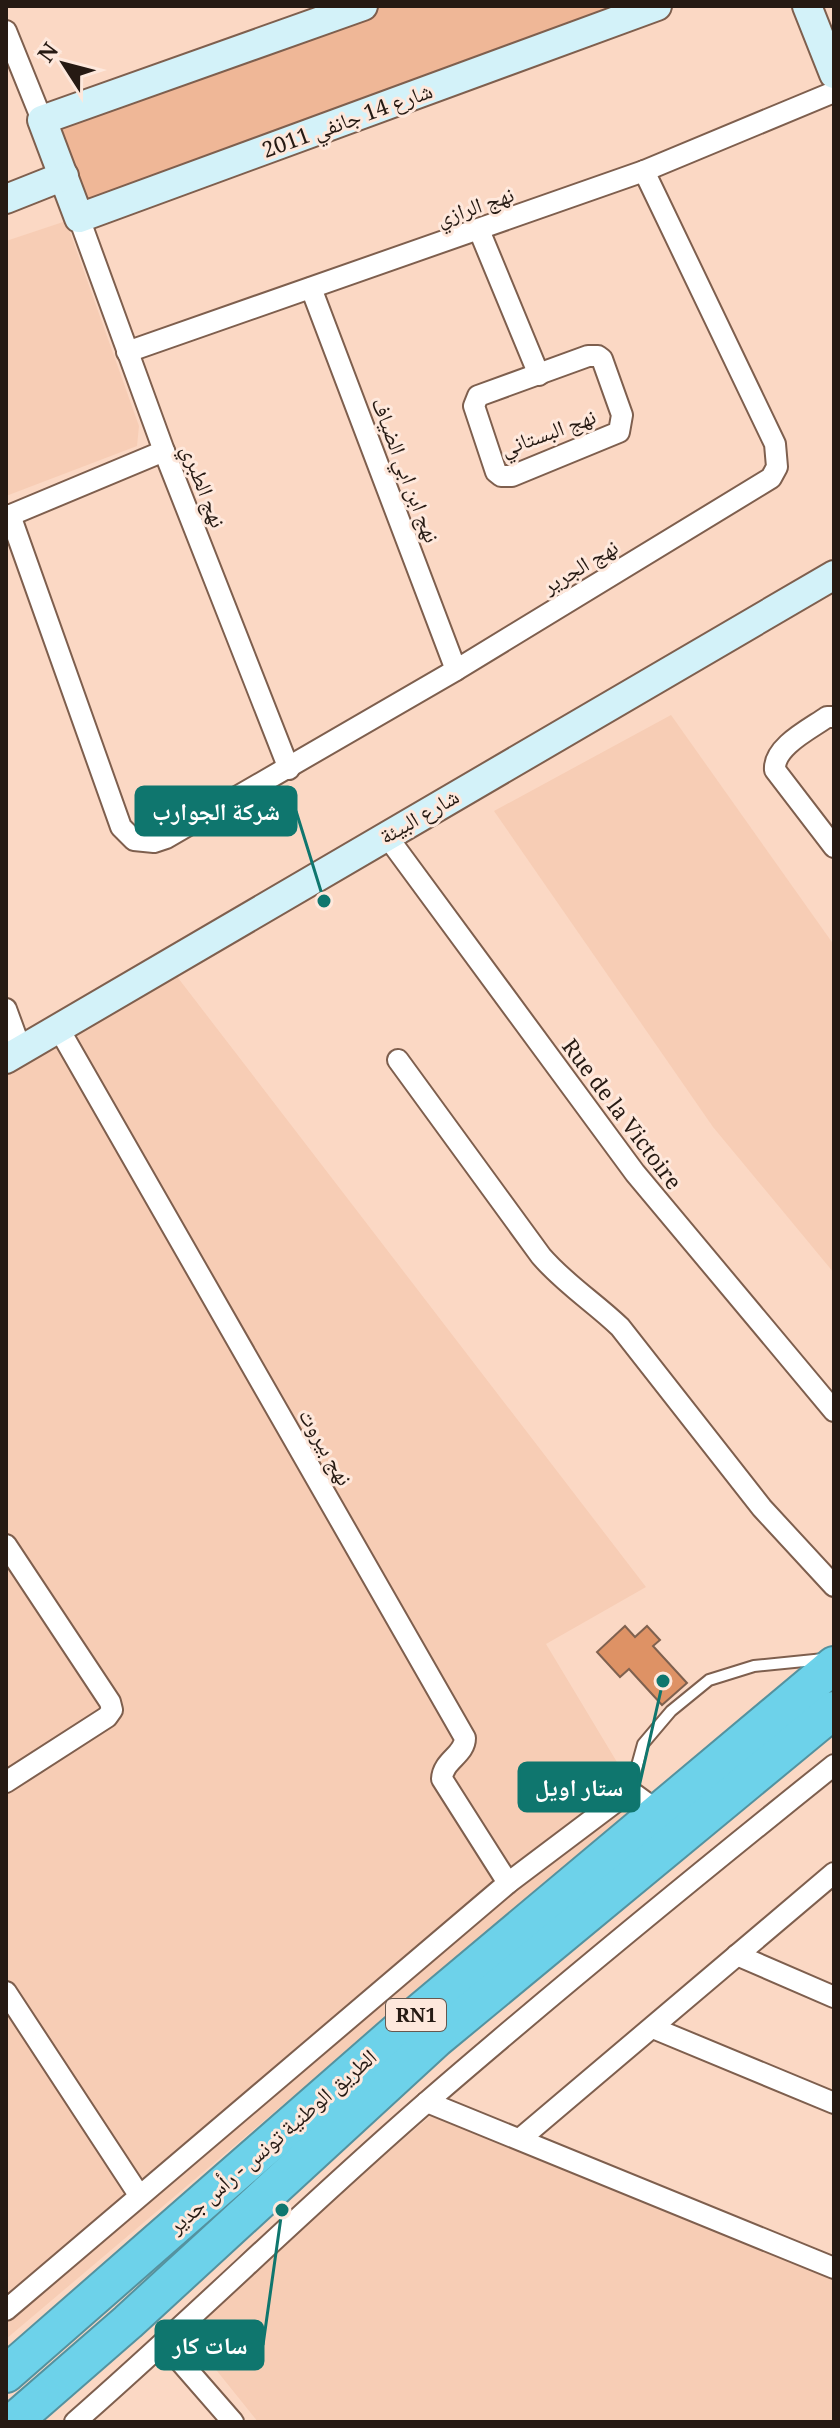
<svg xmlns="http://www.w3.org/2000/svg" width="840" height="2428" viewBox="0 0 840 2428" font-family="Georgia,'Noto Naskh Arabic',serif">
<style>
.built{fill:#f7cdb5}
.green{fill:#efb797}
.building{fill:#de9265;stroke:#7f614f;stroke-width:2}
.lines{fill:none;stroke-linecap:round;stroke-linejoin:round}
.lane-casing{stroke:#7e5f4e;stroke-width:14}
.street-casing{stroke:#7e5f4e;stroke-width:24}
.secondary-casing{stroke:#7e5f4e;stroke-width:32}
.highway-casing{stroke:#54929f;stroke-width:40}
.lane{stroke:#fff;stroke-width:10}
.street{stroke:#fff;stroke-width:20}
.secondary{stroke:#d3f2f9;stroke-width:28}
.highway{stroke:#6dd2ea;stroke-width:36}
.labels{text-anchor:middle;stroke-width:6;stroke-linejoin:round;paint-order:stroke}
.shield{fill:#fee8dc;stroke:#67584f;stroke-width:2}
.shield-label{font-size:20px;font-weight:bold;fill:#261a13}
.street-label{font-size:22px;fill:#261a13;stroke:#fee8dc}
.leader{fill:none;stroke:#0f766e;stroke-width:3}
.callout-dot{fill:#0f766e;stroke:#fee8dc;stroke-width:3}
.callout{fill:#0f766e;stroke:#0f766e;stroke-width:3}
.callout-label{font-size:24px;text-anchor:middle;font-weight:bold;fill:#fff}
</style>
<rect width="100%" height="100%" fill="#fbd8c4"/>
<g class="built">
<path d="M66 221 139 426 137 446 6 496V241Z"/>
<path d="M671 715 834 945V1273L713 1127 494 811Z"/>
<path d="M162 957 646 1587 546 1644 641 1802 6 2339V1049Z"/>
<path d="M433 2114 834 2274V2422H258L205 2356 207 2305Z"/>
</g>
<path class="green" d="M369 6H655L80 209 42 124Z"/>
<path class="building" d="M625 1626 635 1637 647 1626 660 1640 653 1646 687 1683 662 1705 629 1669 620 1677 597 1652Z"/>
<g class="lines">
<defs>
<path id="lane" d="M630 1791 643 1744 671 1711 709 1680 754 1666 824 1659"/>
<g id="street">
<path d="M6 31 42 120"/>
<path d="M79 218 164 451 289 769"/>
<path d="M479 230 539 375"/>
<path d="M311 288 456 670"/>
<path d="M127 352 644 171 834 92"/>
<path d="M588 356H598L602 359 622 415 619 432 512 476H501L496 472 474 406 478 396Z"/>
<path d="M10 515 121 827 134 840 154 842 166 838 456 670 771 478 777 467 775 444 644 171"/>
<path d="M6 517 164 451"/>
<path d="M834 717H827C810 729 773 747 775 770L834 847"/>
<path d="M386 835 635 1173 834 1411"/>
<path d="M6 1009 21 1050"/>
<path d="M59 1029 465 1738C465 1755 443 1760 442 1779L508 1883"/>
<path d="M398 1060 541 1256C565 1284 594 1302 620 1327L762 1508 834 1586"/>
<path d="M6 1545 110 1702 112 1710 107 1717 6 1782"/>
<path d="M737 1955 834 1997"/>
<path d="M6 1992 139 2195"/>
<path d="M653 2028 834 2103"/>
<path d="M427 2102 834 2268"/>
<path d="M520 2139 834 1873"/>
<path d="M6 2310 508 1883 630 1791 660 1813"/>
<path d="M165 2344 233 2422"/>
<path d="M75 2422C195 2317 308 2205 428 2101 561 1986 697 1875 834 1765"/>
</g>
<g id="secondary">
<path d="M363 6 42 120 79 218 657 6"/>
<path d="M807 6 834 74"/>
<path d="M6 199 64 176"/>
<path d="M6 1059 834 575"/>
</g>
<g id="highway">
<path d="M6 2374 413 2018 834 1665"/>
<path d="M13 2422 128 2322 436 2039 834 1710"/>
</g>
</defs>
<use href="#lane" class="lane-casing"/>
<use href="#street" class="street-casing"/>
<use href="#secondary" class="secondary-casing"/>
<use href="#highway" class="highway-casing"/>
<use href="#lane" class="lane"/>
<use href="#street" class="street"/>
<use href="#secondary" class="secondary"/>
<use href="#highway" class="highway"/>
</g>
<g class="labels">
<rect class="shield" x="386" y="1999" width="60" height="32" rx="6"/>
<g class="shield-label">
<text x="416" y="2022">RN1</text>
</g>
<g class="street-label">
<text transform="translate(347 120) rotate(-20)" y="8">شارع 14 جانفي 2011</text>
<text transform="translate(475 206) rotate(-19)" y="8">نهج الرازي</text>
<text transform="translate(548 432) rotate(-20)" y="8">نهج البستاني</text>
<text transform="translate(406 470) rotate(69)" y="8">نهج ابن ابي الضياف</text>
<text transform="translate(204 486) rotate(69)" y="8">نهج الطبري</text>
<text transform="translate(580 566) rotate(-31)" y="8">نهج الجرير</text>
<text transform="translate(419 816) rotate(-30)" y="8">شارع البيئة</text>
<text transform="translate(622 1114) rotate(53)" y="8">Rue de la Victoire</text>
<text transform="translate(326 1447) rotate(60)" y="8">نهج بيروت</text>
<text transform="translate(272 2141) rotate(-41)" y="8">الطريق الوطنية تونس - رأس جدير</text>
</g>
</g>
<path class="leader" d="M324 901L296 811M663 1681L639 1787M282 2210L263 2345"/>
<g class="callout-dot">
<circle cx="324" cy="901" r="8"/>
<circle cx="663" cy="1681" r="8"/>
<circle cx="282" cy="2210" r="8"/>
</g>
<g class="callout">
<rect x="136" y="787" width="160" height="48" rx="8"/>
<rect x="519" y="1763" width="120" height="48" rx="8"/>
<rect x="156" y="2321" width="107" height="48" rx="8"/>
</g>
<g class="callout-label">
<text x="216" y="820">شركة الجوارب</text>
<text x="579" y="1796">ستار اويل</text>
<text x="210" y="2354">سات كار</text>
</g>
<rect width="840" height="2428" fill="none" stroke="#261a13" stroke-width="16"/>
<g transform="translate(64 64) rotate(306)" stroke="#fee8dc" stroke-width="6" paint-order="stroke">
<path d="M0-6L14 30L0 20L-14 30Z" fill="#261a13"/>
<text y="-12" font-size="22" font-weight="bold" text-anchor="middle" fill="#261a13">N</text>
</g>
</svg>
